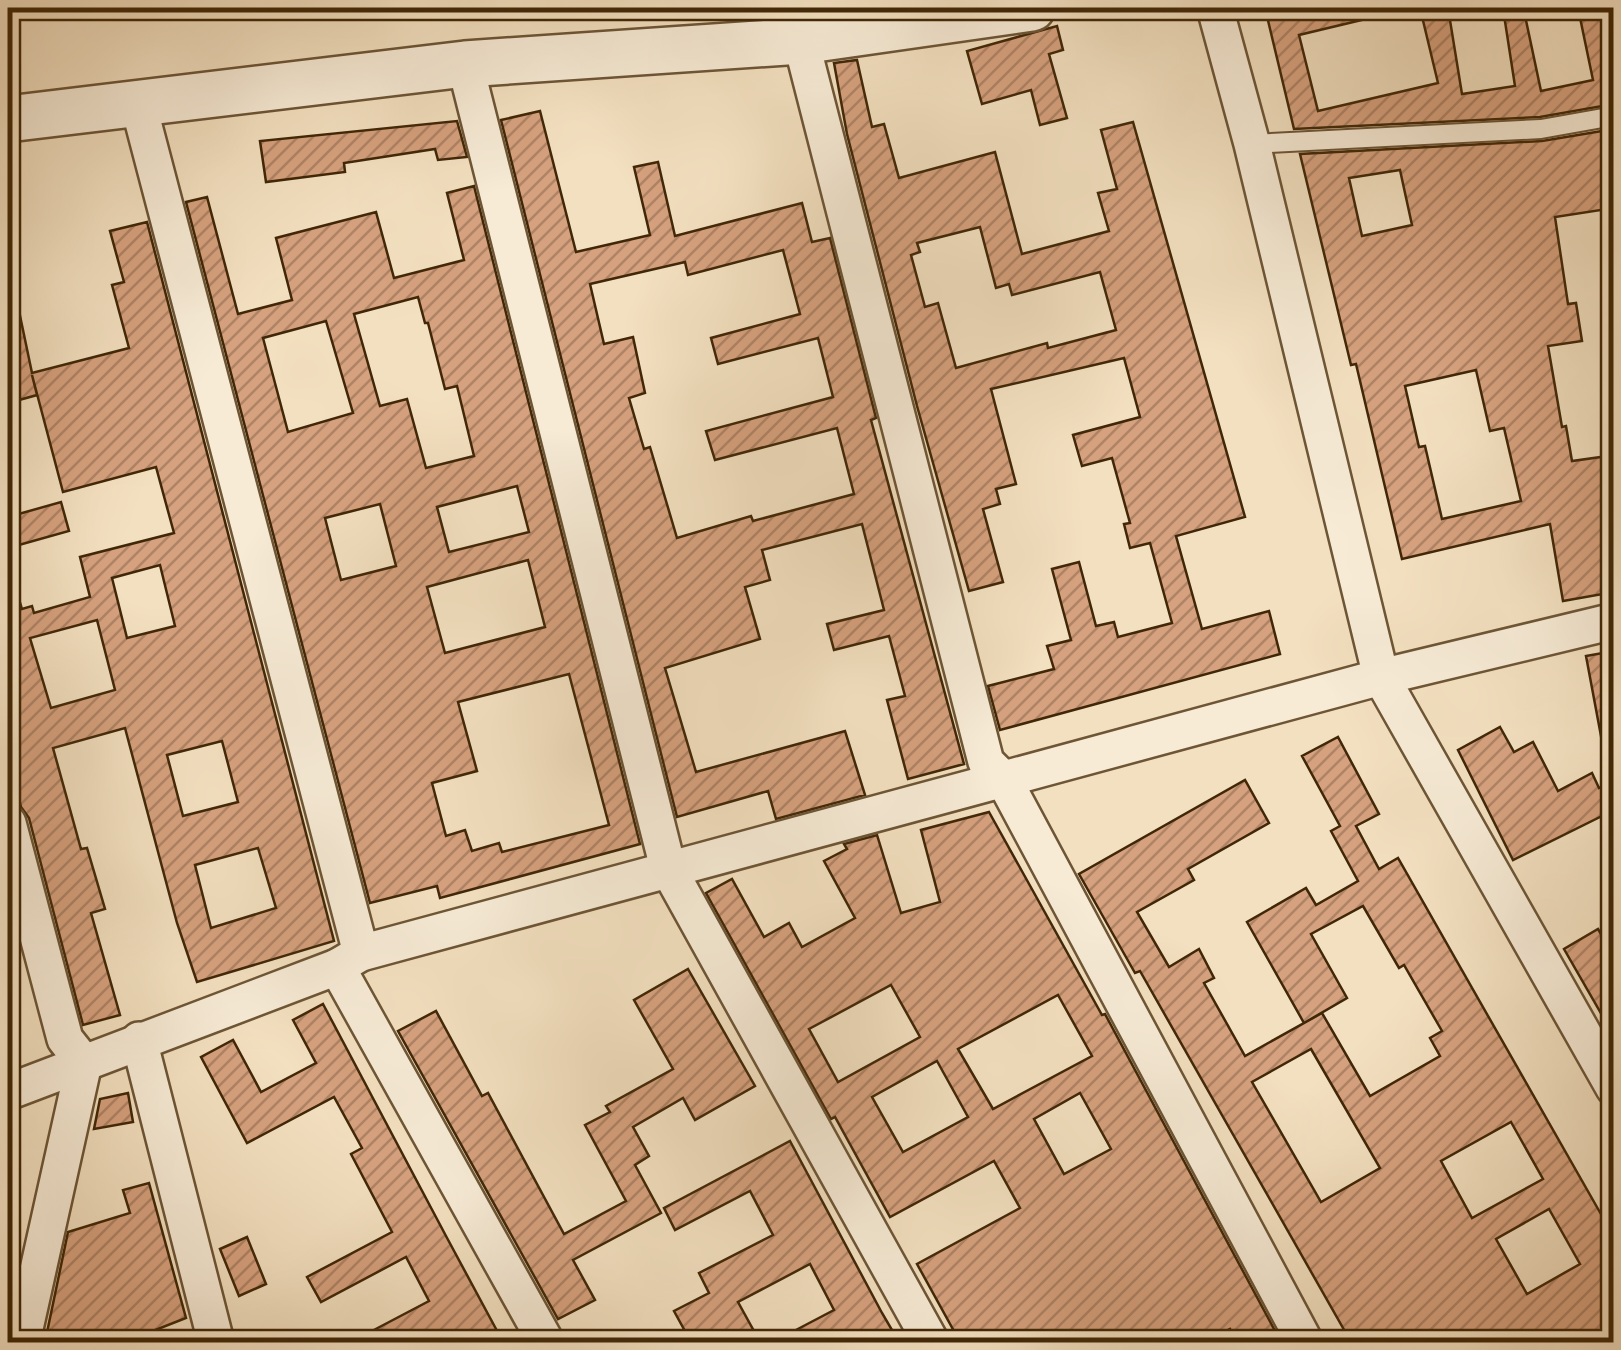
<svg xmlns="http://www.w3.org/2000/svg" width="1621" height="1350" viewBox="0 0 1621 1350" font-family="'IM FELL English',serif">
<style>
.building{fill:url(#building-hatch);stroke:#402707;stroke-width:2.5;fill-rule:evenodd}
.lines{fill:none;stroke-linecap:round;stroke-linejoin:round}
.service-casing{stroke:#6d5535;stroke-width:22}
.minor-casing{stroke:#6d5535;stroke-width:40}
.tertiary-casing{stroke:#6d5535;stroke-width:50}
.service{stroke:#f7ebd6;stroke-width:18}
.minor{stroke:#f7ebd6;stroke-width:35}
.tertiary{stroke:#f7ebd6;stroke-width:45}
</style>
<defs>
<pattern id="building-hatch" width="6" height="6" patternUnits="userSpaceOnUse" patternTransform="scale(2.5)"><rect width="6" height="6" fill="#d6a17e"/><path d="M-1 1l2-2M0 6l6-6M5 7l2-2" fill="none" stroke="#af8365"/></pattern>
</defs>
<rect width="100%" height="100%" fill="#f3e0c0"/>
<filter id="stains"><feTurbulence type="fractalNoise" baseFrequency=".002" numOctaves="4"/><feColorMatrix values="0 0 0 0 .2 0 0 0 0 .09 0 0 0 0 .02 0 0 0 .5 -.17"/></filter>
<radialGradient id="worn" r=".72"><stop offset=".6" stop-color="#630" stop-opacity="0"/><stop offset="1" stop-color="#630" stop-opacity=".3"/></radialGradient>
<g class="building">
<path d="M1265 8H1372L1374 17 1299 35 1318 111 1438 83 1420 8H1448L1462 94 1515 86 1504 15 1524 11 1541 91 1593 80 1578 8H1614V104L1540 117 1294 129Z"/>
<path d="M1057 26 1063 50 1049 54 1067 118 1040 125 1031 90 982 104 967 51Z"/>
<path d="M857 60 872 127 884 124 899 178 995 152 1022 254 1109 231 1098 193 1117 189 1101 130 1133 122 1245 517 1176 536 1202 629 1269 611 1280 654 1000 730 988 686 1054 669 1047 646 1071 640 1052 569 1079 562 1096 626 1114 622 1118 637 1172 623 1150 543 1130 548 1124 524 1130 523 1112 458 1082 466 1073 435 1140 417 1124 358 991 389 1016 484 996 489 1000 504 983 509 1003 582 969 591 917 406 847 134 834 63ZM980 227 996 288 1009 284 1012 295 1100 272 1116 330 1048 348 1047 343 956 368 938 303 925 307 911 255 920 252 917 243Z"/>
<path d="M540 111 576 252 650 235 634 167 658 162 675 236 802 203 812 242 830 238 876 418 871 420 964 764 908 779 887 700 905 696 889 636 834 650 827 624 884 610 862 524 762 550 770 580 745 587 760 639 665 668 696 772 845 731 865 795 776 819 768 791 677 817 501 120ZM783 250 800 314 711 338 718 364 818 338 833 397 706 431 715 460 837 428 854 494 753 521 751 516 677 538 650 447 644 449 629 398 645 393 633 337 604 344 590 284 685 262 688 275Z"/>
<path d="M457 121 467 157 438 160 435 149 344 163 345 172 266 182 260 141Z"/>
<path d="M1614 129V208L1555 217 1568 304 1576 303 1582 341 1548 346 1562 427 1566 426 1572 461 1601 457 1602 462 1614 460V500L1609 501 1614 527V592L1563 601 1550 524 1402 559 1356 364 1351 365 1300 154 1542 141ZM1400 170 1412 225 1362 236 1349 178ZM1476 370 1490 431 1504 428 1521 501 1442 519 1425 446 1419 447 1405 386Z"/>
<path d="M474 186 640 844 440 898 437 886 370 903 186 202 207 197 238 314 292 300 276 238 376 212 394 278 464 260 447 193ZM418 297 425 323H428L445 389 457 386 474 456 426 468 407 399 380 406 354 314ZM326 321 353 413 288 432 263 338ZM517 486 529 532 449 552 437 507ZM380 504 396 566 341 580 325 518ZM528 560 545 627 445 653 427 587ZM569 674 609 825 502 852 499 843 472 851 465 830 446 836 432 783 477 771 458 702Z"/>
<path d="M147 222 334 941 197 982 177 923 125 728 53 748 81 849 87 848 105 909 91 913 120 1015 83 1025 29 818 21 807 8 758V584L14 583 22 609 32 606 34 613 90 597 80 557 174 533 156 467 63 492 32 375 37 395 8 403V313L19 311 32 373 129 348 112 285 124 282 110 231ZM160 565 175 626 127 638 112 578ZM97 620 115 690 51 708 30 638ZM222 741 238 802 183 816 167 755ZM258 848 276 908 211 928 195 865Z"/>
<path d="M61 502 69 531 8 548V517Z"/>
<path d="M1614 651V734L1601 736 1586 656Z"/>
<path d="M1500 727 1514 752 1533 742 1558 791 1592 773 1599 788 1614 780V810L1513 860 1458 750Z"/>
<path d="M1338 737 1379 814 1356 826 1379 869 1398 858 1614 1237V1342H1351L1140 971 1135 973 1079 874 1245 780 1269 823 1188 869 1194 880 1137 912 1169 967 1199 949 1214 978 1204 983 1245 1056 1322 1013 1370 1096 1440 1056 1430 1038 1442 1031 1404 965 1399 968 1363 906 1311 934 1347 998 1304 1023 1247 922 1306 888 1316 905 1358 881 1331 831 1340 826 1302 756ZM1311 1049 1380 1168 1321 1202 1252 1082ZM1511 1122 1543 1179 1472 1218 1441 1161ZM1549 1209 1580 1264 1527 1294 1496 1239Z"/>
<path d="M989 812 1102 1015 1105 1014 1281 1342H1238L1230 1329 1205 1342H960L917 1264 1020 1208 994 1161 890 1217 835 1117 831 1119 706 893 732 879 764 937 789 923 802 947 855 918 824 861 847 849 844 844 877 835 901 913 940 902 921 830ZM891 985 920 1037 838 1082 809 1029ZM1058 995 1092 1056 993 1109 958 1049ZM937 1061 968 1117 903 1152 872 1097ZM1080 1093 1111 1149 1064 1174 1034 1119Z"/>
<path d="M1598 929 1614 956V1036L1564 949Z"/>
<path d="M688 969 755 1086 695 1120 683 1098 633 1127 649 1156 635 1165 661 1213 573 1260 595 1300 558 1319 398 1031 436 1011 482 1096 488 1093 564 1234 626 1201 585 1125 610 1112 606 1106 673 1069 634 1000Z"/>
<path d="M323 1004 446 1236 503 1342H351L429 1301 406 1257 321 1302 307 1277 392 1232 351 1154 362 1148 334 1097 247 1143 201 1057 233 1040 261 1092 316 1063 293 1020Z"/>
<path d="M128 1093 133 1122 94 1129 100 1099Z"/>
<path d="M790 1141 882 1313 899 1342H773L834 1310 810 1264 738 1302 760 1342H691L674 1311 709 1293 699 1273 773 1235 750 1191 675 1230 664 1208Z"/>
<path d="M149 1183 186 1318 125 1342H45L68 1232 130 1213 123 1190Z"/>
<path d="M247 1237 266 1284 239 1296 220 1249Z"/>
</g>
<g class="lines">
<defs>
<path id="service" d="M1252 144 1541 129 1614 116"/>
<g id="minor">
<path d="M1215 8 1252 144 1381 677 1614 1088"/>
<path d="M801 41 986 762 1004 780 1305 1342"/>
<path d="M465 64 668 868 931 1342"/>
<path d="M138 103 361 953"/>
<path d="M8 823 65 1039 84 1063 22 1342"/>
<path d="M337 967 546 1342"/>
<path d="M139 1040 216 1342"/>
<path d="M8 1092 337 967 361 953 1381 677 1614 621"/>
</g>
<path id="tertiary" d="M8 119 465 64 801 41 1032 8"/>
</defs>
<use href="#service" class="service-casing"/>
<use href="#minor" class="minor-casing"/>
<use href="#tertiary" class="tertiary-casing"/>
<use href="#service" class="service"/>
<use href="#minor" class="minor"/>
<use href="#tertiary" class="tertiary"/>
</g>
<rect width="1621" height="1350" fill="none" stroke="#f3e0c0" stroke-width="40"/>
<rect x="10" y="10" width="1601" height="1330" fill="none" stroke="#402707" stroke-width="5"/>
<rect x="20" y="20" width="1581" height="1310" fill="none" stroke="#402707" stroke-width="2.5"/>
<rect width="100%" height="100%" filter="url(#stains)"/>
<rect width="100%" height="100%" fill="url(#worn)"/>
</svg>
